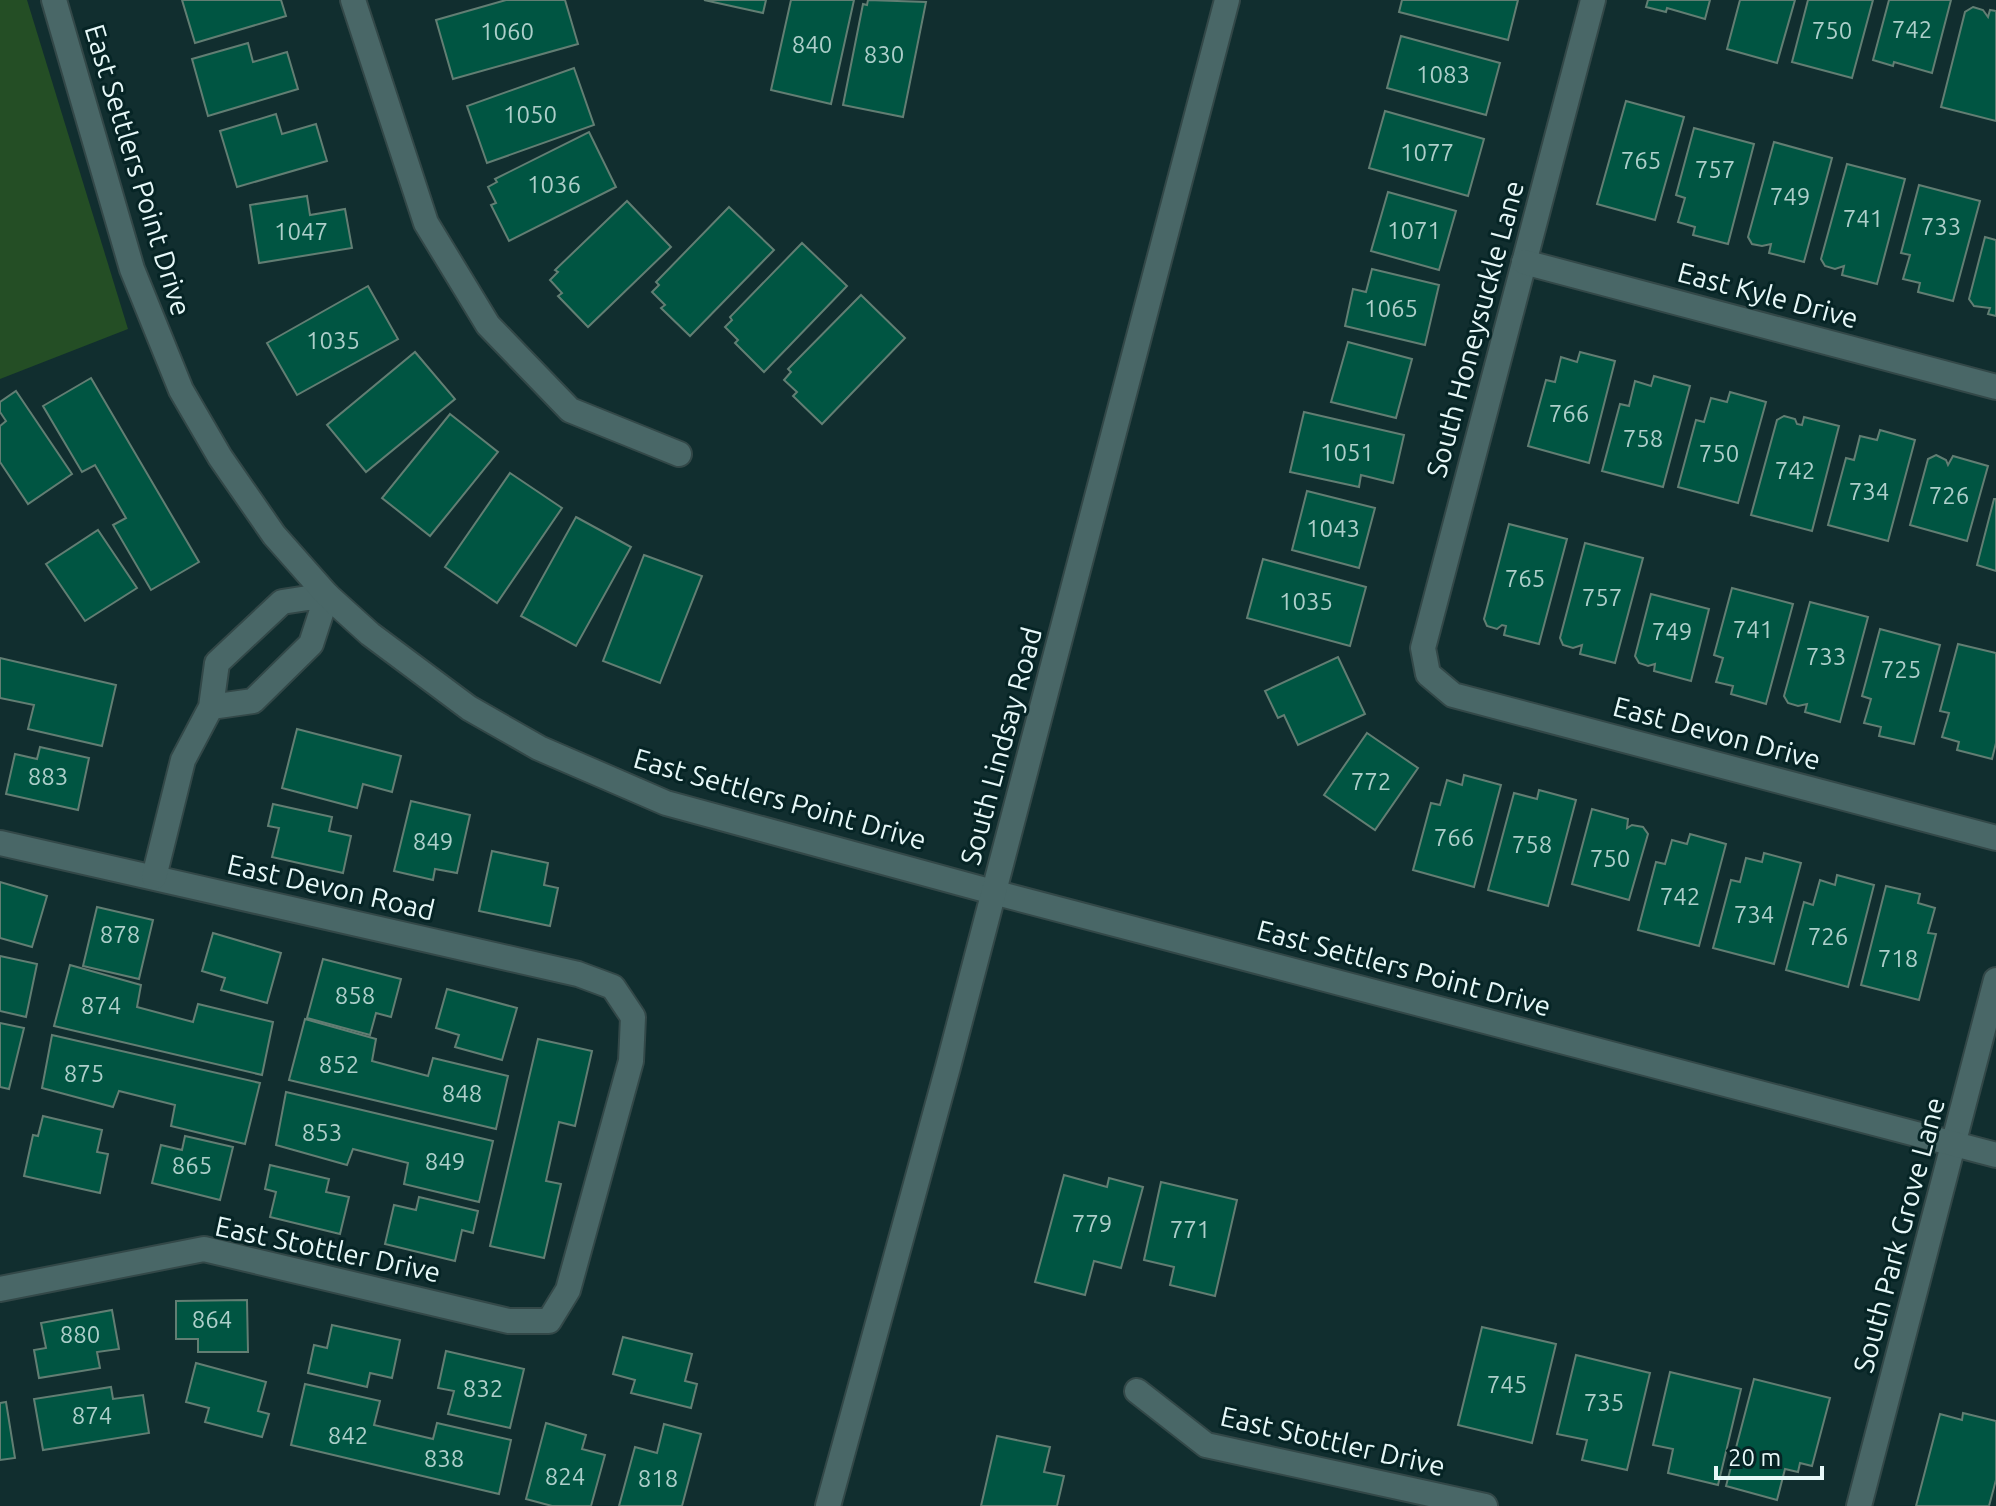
<svg xmlns="http://www.w3.org/2000/svg" width="1996" height="1506" viewBox="0 0 1996 1506" font-family="Ubuntu,sans-serif">
<style>
.green{fill:#244e25}
.building{fill:#005542;stroke:#627e73;stroke-width:2}
.lines{fill:none;stroke-linecap:round;stroke-linejoin:round}
.street-casing{stroke:#334848;stroke-width:28}
.secondary-casing{stroke:#334848;stroke-width:28}
.street{stroke:#496767;stroke-width:24}
.secondary{stroke:#496767;stroke-width:24}
.labels{text-anchor:middle;stroke-width:6;stroke-linejoin:round;paint-order:stroke}
.number-label{font-size:24px;fill:#adcfca}
.street-label{font-size:28px;fill:#e7f8f8;stroke:#062425}
</style>
<rect width="100%" height="100%" fill="#112e2f"/>
<path class="green" d="M0 0H27L128 329 0 379Z"/>
<g class="building">
<path d="M182 0H281L286 16 195 43Z"/>
<path d="M506 0H565L578 44 453 79 436 20Z"/>
<path d="M704 0H766L763 13Z"/>
<path d="M791 0H854L831 104 771 90Z"/>
<path d="M868 0 926 2 903 117 843 105 863 4 867 5Z"/>
<path d="M1402 0H1518L1508 40 1399 12Z"/>
<path d="M1648 0H1710L1705 19 1667 8 1666 12 1646 7Z"/>
<path d="M1740 0H1795L1777 63 1727 49Z"/>
<path d="M1808 0H1873L1852 78 1792 62Z"/>
<path d="M1889 0H1951L1932 73 1894 62 1893 66 1873 60Z"/>
<path d="M1973 7 1983 10 1988 17 1990 10 1996 11V121L1941 107 1965 12Z"/>
<path d="M1401 36 1500 63 1486 115 1387 88Z"/>
<path d="M248 43 253 62 287 52 298 89 208 116 192 59Z"/>
<path d="M574 68 594 125 487 163 467 106Z"/>
<path d="M1626 101 1684 117 1655 220 1597 204Z"/>
<path d="M1385 111 1484 139 1468 196 1369 168Z"/>
<path d="M276 114 282 134 316 124 327 161 237 187 220 131Z"/>
<path d="M1694 128 1754 144 1728 244 1693 235 1695 227 1678 222 1685 198 1676 195Z"/>
<path d="M589 132 616 187 509 241 491 205 496 203 488 187 497 182 495 179Z"/>
<path d="M1774 142 1832 158 1804 262 1769 253 1771 244 1762 246 1752 244 1748 237Z"/>
<path d="M1847 164 1905 179 1877 284 1842 275 1844 266 1835 269 1825 266 1821 259Z"/>
<path d="M1919 185 1980 201 1953 301 1918 292 1920 283 1903 279 1910 255 1901 253Z"/>
<path d="M1388 192 1456 211 1439 270 1371 251Z"/>
<path d="M307 196 310 215 345 209 352 248 259 263 250 205Z"/>
<path d="M627 201 671 247 588 327 558 296 562 293 550 280 558 272 555 270Z"/>
<path d="M729 207 774 250 690 336 661 308 665 305 652 292 659 285 656 282Z"/>
<path d="M1985 237 1996 240V316L1988 314 1990 308 1974 306 1969 299Z"/>
<path d="M802 243 847 286 764 372 735 343 738 340 725 327 732 320 730 317Z"/>
<path d="M1372 269 1439 285 1425 345 1345 326 1353 289 1366 292Z"/>
<path d="M368 286 398 339 297 395 267 343Z"/>
<path d="M861 295 905 338 822 424 793 396 797 392 784 380 791 372 788 369Z"/>
<path d="M1348 342 1412 359 1396 418 1331 402Z"/>
<path d="M415 352 455 399 366 472 327 425Z"/>
<path d="M1580 352 1615 361 1589 463 1528 446 1546 380 1555 382 1561 357 1577 362Z"/>
<path d="M1654 376 1690 386 1663 487 1602 471 1620 404 1629 406 1635 381 1651 386Z"/>
<path d="M91 378 199 562 151 590 113 525 126 518 95 465 82 472 43 406Z"/>
<path d="M16 391 72 474 28 504 0 462V426L6 421 0 412V402Z"/>
<path d="M1730 392 1766 402 1738 503 1678 487 1696 420 1704 422 1711 398 1727 402Z"/>
<path d="M1304 412 1404 435 1393 483 1361 475 1359 487 1290 472Z"/>
<path d="M450 414 498 452 430 536 382 498Z"/>
<path d="M1784 416 1795 419 1797 424 1802 425 1804 417 1839 426 1812 531 1751 515 1777 420Z"/>
<path d="M1880 430 1915 440 1888 541 1828 525 1846 458 1854 460 1860 436 1877 440Z"/>
<path d="M1936 455 1946 460 1948 465 1953 456 1988 466 1967 541 1910 525 1928 459Z"/>
<path d="M510 473 562 508 497 603 445 567Z"/>
<path d="M1307 491 1375 508 1359 568 1292 550Z"/>
<path d="M1994 499H1996V571L1977 565Z"/>
<path d="M576 517 631 547 576 646 521 616Z"/>
<path d="M1509 524 1567 539 1539 644 1504 635 1506 626 1502 625 1497 629 1487 626 1484 619Z"/>
<path d="M98 530 137 588 85 621 46 564Z"/>
<path d="M1585 543 1643 558 1615 663 1580 654 1582 645 1573 648 1563 645 1560 638Z"/>
<path d="M644 555 702 576 660 683 603 661Z"/>
<path d="M1263 559 1366 587 1350 646 1247 618Z"/>
<path d="M1732 588 1793 604 1766 704 1731 694 1733 686 1716 682 1723 658 1714 655Z"/>
<path d="M1651 594 1709 609 1691 681 1654 671 1655 664 1648 666 1639 663 1635 656Z"/>
<path d="M1810 602 1868 617 1840 722 1805 712 1807 704 1798 706 1788 703 1784 696Z"/>
<path d="M1880 629 1940 645 1914 744 1879 736 1881 727 1864 723 1871 699 1862 696Z"/>
<path d="M1958 644 1996 653V743L1992 759 1957 750 1959 742 1942 737 1949 713 1940 711Z"/>
<path d="M1338 657 1365 714 1298 745 1284 715 1278 718 1265 691Z"/>
<path d="M0 658 116 685 102 746 28 729 34 705 0 698Z"/>
<path d="M297 729 401 756 392 792 363 784 357 808 282 788Z"/>
<path d="M1367 733 1418 768 1375 830 1324 795Z"/>
<path d="M40 747 89 758 78 810 6 794 15 754 37 759Z"/>
<path d="M1464 775 1501 785 1474 887 1413 870 1431 803 1440 805 1447 780 1462 785Z"/>
<path d="M1539 790 1576 800 1548 906 1488 890 1514 793 1537 799Z"/>
<path d="M411 801 470 815 457 873 435 869 433 880 394 871Z"/>
<path d="M273 804 332 817 329 831 351 836 343 873 272 857 279 828 268 826Z"/>
<path d="M1592 809 1628 819 1627 828 1632 825 1643 827 1648 834 1629 900 1572 884Z"/>
<path d="M1690 834 1726 844 1699 946 1638 930 1656 862 1665 864 1672 840 1687 844Z"/>
<path d="M492 851 548 863 544 885 558 888 550 926 479 911Z"/>
<path d="M1764 853 1801 863 1774 964 1713 948 1731 880 1740 882 1746 858 1762 862Z"/>
<path d="M1837 875 1874 885 1848 987 1786 970 1804 902 1813 905 1820 880 1835 885Z"/>
<path d="M0 882 47 896 32 947 0 938Z"/>
<path d="M1886 886 1920 894 1918 903 1935 908 1928 933 1936 934 1919 1000 1861 985Z"/>
<path d="M97 907 153 920 139 979 83 966Z"/>
<path d="M213 933 281 953 267 1003 221 990 225 978 202 971Z"/>
<path d="M0 956 37 964 26 1017 0 1011Z"/>
<path d="M323 959 401 979 391 1017 376 1013 370 1035 307 1018Z"/>
<path d="M70 965 141 985 137 1007 193 1022 198 1004 273 1022 262 1075 54 1026Z"/>
<path d="M447 989 517 1008 502 1060 455 1047 459 1035 436 1028Z"/>
<path d="M305 1019 376 1039 372 1061 428 1076 433 1058 508 1076 496 1129 289 1080Z"/>
<path d="M0 1023 24 1028 9 1089 0 1087Z"/>
<path d="M52 1035 260 1083 245 1144 171 1126 175 1105 119 1091 113 1107 42 1088Z"/>
<path d="M538 1039 592 1051 575 1126 559 1122 546 1181 561 1184 544 1258 490 1246Z"/>
<path d="M286 1092 493 1141 479 1202 404 1184 408 1163 353 1149 347 1165 276 1145Z"/>
<path d="M43 1116 102 1130 97 1152 108 1154 100 1193 24 1176 33 1135 38 1136Z"/>
<path d="M185 1136 233 1147 220 1200 152 1183 161 1145 182 1150Z"/>
<path d="M270 1165 329 1179 326 1192 349 1197 340 1234 270 1217 276 1192 265 1189Z"/>
<path d="M1064 1175 1107 1187 1109 1178 1143 1187 1121 1268 1094 1261 1085 1295 1035 1282Z"/>
<path d="M1161 1182 1237 1200 1215 1296 1170 1285 1174 1267 1144 1260Z"/>
<path d="M419 1197 478 1211 473 1233 462 1230 455 1261 385 1244 394 1205 416 1210Z"/>
<path d="M247 1300 248 1352H198V1339H176V1301Z"/>
<path d="M112 1310 119 1349 97 1352 100 1368 39 1378 34 1350 46 1348 41 1323Z"/>
<path d="M332 1325 400 1340 392 1378 370 1373 367 1387 308 1373 314 1345 327 1348Z"/>
<path d="M1482 1327 1556 1344 1532 1443 1458 1425Z"/>
<path d="M623 1337 692 1354 685 1381 697 1384 691 1408 631 1393 635 1380 613 1374Z"/>
<path d="M446 1351 524 1369 510 1428 448 1414 454 1391 438 1388Z"/>
<path d="M1576 1355 1650 1373 1627 1470 1582 1460 1587 1440 1557 1434Z"/>
<path d="M196 1363 266 1382 258 1411 269 1414 262 1437 205 1422 209 1408 186 1402Z"/>
<path d="M1670 1372 1741 1389 1718 1485 1668 1473 1673 1449 1653 1445Z"/>
<path d="M1754 1379 1830 1398 1812 1466 1800 1463 1798 1472 1785 1469 1777 1500 1726 1486Z"/>
<path d="M305 1384 380 1401 374 1425 433 1439 437 1423 511 1440 499 1494 291 1445Z"/>
<path d="M111 1387 113 1399 143 1395 149 1433 43 1450 34 1399Z"/>
<path d="M6 1402 15 1458 0 1460V1403Z"/>
<path d="M1963 1413 1996 1421V1480L1989 1506H1916L1940 1414 1962 1420Z"/>
<path d="M546 1423 586 1435 582 1449 605 1455 591 1506H552L526 1499Z"/>
<path d="M664 1424 701 1434 682 1506H619L635 1447 657 1453Z"/>
<path d="M997 1436 1050 1447 1044 1472 1064 1476 1057 1506H981Z"/>
</g>
<g class="lines">
<defs>
<g id="street">
<path d="M353 0 426 223 488 325 570 410 679 454"/>
<path d="M1593 0 1423 648 1428 674 1453 695 1996 838"/>
<path d="M1524 262 1996 387"/>
<path d="M0 843 578 974 613 987 633 1017 632 1040 631 1061 568 1290 549 1321H509L204 1249 0 1289"/>
<path d="M154 877 183 760 211 707 217 663 282 602 327 595 311 644 253 701 211 707"/>
<path d="M1137 1391 1206 1445 1485 1506"/>
<path d="M1859 1506 1996 980"/>
</g>
<g id="secondary">
<path d="M54 0 132 269 181 390 220 457 274 535 327 595 370 634 469 708 539 748 666 803 993 892 1996 1155"/>
<path d="M828 1506 948 1067 1227 0"/>
</g>
</defs>
<use href="#street" class="street-casing"/>
<use href="#secondary" class="secondary-casing"/>
<use href="#street" class="street"/>
<use href="#secondary" class="secondary"/>
</g>
<g class="labels">
<g class="number-label">
<text x="1912" y="38">742</text>
<text x="1832" y="39">750</text>
<text x="507" y="40">1060</text>
<text x="812" y="53">840</text>
<text x="884" y="63">830</text>
<text x="1443" y="83">1083</text>
<text x="530" y="123">1050</text>
<text x="1427" y="161">1077</text>
<text x="1641" y="169">765</text>
<text x="1715" y="178">757</text>
<text x="554" y="193">1036</text>
<text x="1790" y="205">749</text>
<text x="1863" y="227">741</text>
<text x="1941" y="235">733</text>
<text x="1414" y="239">1071</text>
<text x="301" y="240">1047</text>
<text x="1391" y="317">1065</text>
<text x="333" y="349">1035</text>
<text x="1569" y="422">766</text>
<text x="1643" y="447">758</text>
<text x="1347" y="461">1051</text>
<text x="1719" y="462">750</text>
<text x="1795" y="479">742</text>
<text x="1869" y="500">734</text>
<text x="1949" y="504">726</text>
<text x="1333" y="537">1043</text>
<text x="1525" y="587">765</text>
<text x="1602" y="606">757</text>
<text x="1306" y="610">1035</text>
<text x="1753" y="638">741</text>
<text x="1672" y="640">749</text>
<text x="1826" y="665">733</text>
<text x="1901" y="678">725</text>
<text x="48" y="785">883</text>
<text x="1371" y="790">772</text>
<text x="1454" y="846">766</text>
<text x="433" y="850">849</text>
<text x="1532" y="853">758</text>
<text x="1610" y="867">750</text>
<text x="1680" y="905">742</text>
<text x="1754" y="923">734</text>
<text x="120" y="943">878</text>
<text x="1828" y="945">726</text>
<text x="1898" y="967">718</text>
<text x="355" y="1004">858</text>
<text x="101" y="1014">874</text>
<text x="339" y="1073">852</text>
<text x="84" y="1082">875</text>
<text x="462" y="1102">848</text>
<text x="322" y="1141">853</text>
<text x="445" y="1170">849</text>
<text x="192" y="1174">865</text>
<text x="1092" y="1232">779</text>
<text x="1190" y="1238">771</text>
<text x="212" y="1328">864</text>
<text x="80" y="1343">880</text>
<text x="1507" y="1393">745</text>
<text x="483" y="1397">832</text>
<text x="1604" y="1411">735</text>
<text x="92" y="1424">874</text>
<text x="348" y="1444">842</text>
<text x="444" y="1467">838</text>
<text x="565" y="1485">824</text>
<text x="658" y="1487">818</text>
</g>
<g class="street-label">
<text transform="translate(138 170) rotate(73)" y="10">East Settlers Point Drive</text>
<text transform="translate(1768 295) rotate(15)" y="10">East Kyle Drive</text>
<text transform="translate(1475 329) rotate(-75)" y="10">South Honeysuckle Lane</text>
<text transform="translate(1717 733) rotate(15)" y="10">East Devon Drive</text>
<text transform="translate(1001 746) rotate(-75)" y="10">South Lindsay Road</text>
<text transform="translate(780 799) rotate(16)" y="10">East Settlers Point Drive</text>
<text transform="translate(331 887) rotate(13)" y="10">East Devon Road</text>
<text transform="translate(1404 968) rotate(15)" y="10">East Settlers Point Drive</text>
<text transform="translate(1899 1235) rotate(-75)" y="10">South Park Grove Lane</text>
<text transform="translate(328 1249) rotate(12)" y="10">East Stottler Drive</text>
<text transform="translate(1333 1441) rotate(13)" y="10">East Stottler Drive</text>
</g>
</g>
<path d="M1716 1466v12h106v-12" fill="none" stroke="#e7f8f8" stroke-width="4"/>
<text x="1728" y="1466" font-size="24" fill="#e7f8f8" stroke="#062425" stroke-width="6" paint-order="stroke">20 m</text>
</svg>
